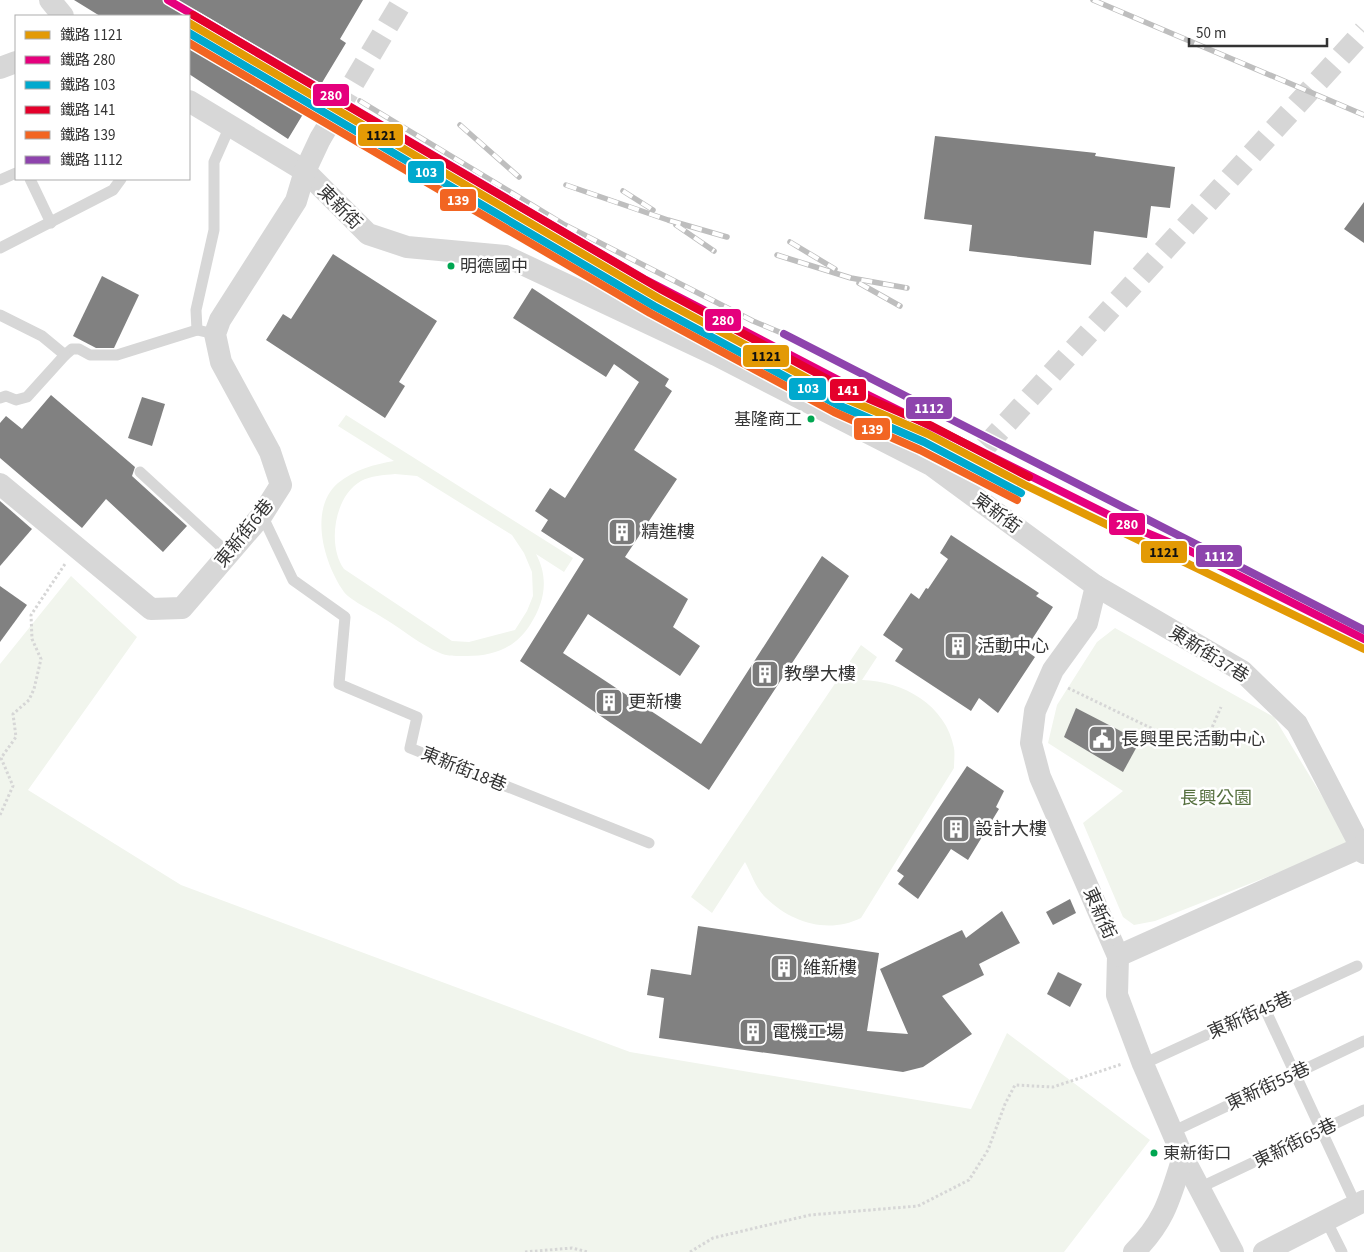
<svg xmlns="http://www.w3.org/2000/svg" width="1364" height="1252" viewBox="0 0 1364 1252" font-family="'Source Sans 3','Noto Sans TC',sans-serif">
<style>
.green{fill:#f1f5ed;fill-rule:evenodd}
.building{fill:#818181}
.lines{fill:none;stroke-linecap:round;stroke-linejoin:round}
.minor-tunnel{stroke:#d6d6d6;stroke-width:22;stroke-dasharray:22 11;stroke-linecap:butt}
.path{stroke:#d6d6d6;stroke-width:3;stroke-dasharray:2.5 2.5;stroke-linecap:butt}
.service{stroke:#d7d7d7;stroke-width:11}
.minor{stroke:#d7d7d7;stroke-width:22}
.rail-casing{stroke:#bebebe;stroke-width:5.5}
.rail{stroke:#fff;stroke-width:4;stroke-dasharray:11;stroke-linecap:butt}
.rail-1-casing{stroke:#fff;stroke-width:11}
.rail-2-casing{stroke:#fff;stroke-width:11}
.rail-3-casing{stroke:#fff;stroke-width:11}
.rail-4-casing{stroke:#fff;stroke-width:11}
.rail-5-casing{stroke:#fff;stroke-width:11}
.rail-6-casing{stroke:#fff;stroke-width:11}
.rail-1{stroke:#e39a05;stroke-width:8}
.rail-2{stroke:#e5007d;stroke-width:8}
.rail-3{stroke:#00a9ce;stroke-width:8}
.rail-4{stroke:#e4002b;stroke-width:8}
.rail-5{stroke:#f26522;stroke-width:8}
.rail-6{stroke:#8e44ad;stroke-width:8}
.bus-dot{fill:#00a651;stroke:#fff;stroke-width:2}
.labels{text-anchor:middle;stroke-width:5;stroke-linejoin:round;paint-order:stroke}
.bus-label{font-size:17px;fill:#333;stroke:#fff;text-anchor:start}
.street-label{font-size:18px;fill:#333;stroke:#fff}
.poi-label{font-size:18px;fill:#333;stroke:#fff;text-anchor:start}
.park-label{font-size:18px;fill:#56703f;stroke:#fff}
.line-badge{stroke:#fff;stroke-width:2}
.badge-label{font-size:14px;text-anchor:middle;font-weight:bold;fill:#fff}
.pale-badge-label{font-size:14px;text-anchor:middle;font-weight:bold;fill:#111}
</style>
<rect width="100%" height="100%" fill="#fff"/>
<g class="green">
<path d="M346 415 573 558 564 572 536 554C549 578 545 602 530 625 514 650 490 657 462 656 455 656 446 656 440 653 421 645 403 630 385 619 375 612 351 601 344 592 324 564 308 509 338 483 354 470 375 464 394 461L338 426ZM395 474 417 476 512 535 524 553 532 572 533 596 527 611 515 630 469 642 452 641 344 569C327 546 334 496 361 481 370 476 384 475 395 474Z"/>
<path d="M71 576 137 637 28 790 181 885 630 1052 971 1109 1007 1033 1150 1140 1064 1252H0V664Z"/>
<path d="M1115 628 1274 717 1351 844 1155 921 1134 925 1123 917 1083 823 1123 791 1048 743 1057 705 1097 642Z"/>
<path d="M861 645 877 657 862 680C903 681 946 705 954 748 955 754 954 761 954 768L861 918C828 934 792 923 766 898 756 889 751 873 745 862L712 913 691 897Z"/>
</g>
<g class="building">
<path d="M74 0H363L340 39 346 43 288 139 189 74V16H100Z"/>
<path d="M935 136 1096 153 1095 156 1175 167 1170 208 1151 206 1147 238 1094 231 1091 265 969 251 972 225 924 219Z"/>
<path d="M1364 202V243L1344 229Z"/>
<path d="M333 254 437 321 399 382 405 386 385 418 266 340 283 314 291 319Z"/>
<path d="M102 276 139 295 114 348H96L73 336Z"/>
<path d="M532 288 669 379 665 386 672 391 634 450 677 479 625 557 688 599 673 627 700 646 680 676 588 614 563 653 701 744 822 556 849 576 709 790 520 661 584 559 541 531 548 520 535 511 550 488 565 498 639 382 614 364 606 377 513 318Z"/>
<path d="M51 395 135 467 132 476 187 526 163 552 106 499 82 528 0 458V423L6 416 22 429Z"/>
<path d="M142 397 165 404 152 446 128 438Z"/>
<path d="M0 501 32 529 0 566Z"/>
<path d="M951 535 1039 593 1036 596 1053 607 1025 650 1035 657 998 713 979 698 971 711 895 661 903 649 883 635 911 593 919 599 926 588 928 589 948 559 940 553Z"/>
<path d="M0 586 27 605 0 642Z"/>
<path d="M1076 708 1140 741 1123 772 1064 737Z"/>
<path d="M967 766 1004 791 996 807 999 809 968 860 951 849 918 899 898 884 904 876 897 871Z"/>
<path d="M1070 899 1076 913 1053 925 1046 912Z"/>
<path d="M1002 911 1020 943 979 964 984 975 942 996 972 1034 923 1067 903 1072 659 1038 664 998 647 995 651 969 691 975 698 926 879 953 867 1031 908 1034 880 969 962 930 966 938Z"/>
<path d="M1058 972 1082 984 1070 1007 1047 994Z"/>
</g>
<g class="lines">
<g class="minor-tunnel">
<path d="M320 139 403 0"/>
<path d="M963 471 1364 31"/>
</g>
<g class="path">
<path d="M1068 688 1182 743 1207 739 1221 707"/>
<path d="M0 815 13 786 1 758 16 737 13 714 29 700 34 689 41 659 32 639 31 615 65 564"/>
<path d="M525 1252 572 1248 588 1252"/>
<path d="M690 1252 713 1238 810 1215 918 1206 969 1180 988 1150 1005 1104 1015 1085 1053 1087 1122 1064"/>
</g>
<g class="service">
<path d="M30 179 51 223"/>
<path d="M0 180 16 173"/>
<path d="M0 248 113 190 121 179"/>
<path d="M0 315 42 336 65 355 72 349H79L90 355H117L197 330 215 334"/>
<path d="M197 330 196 310 214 230V162L230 126"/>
<path d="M0 398 6 396 16 400 27 397 65 355"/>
<path d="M140 472 229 554"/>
<path d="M262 515 293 580 345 617 339 684 417 717 410 748 649 843"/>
<path d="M1265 1009 1356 1205"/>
<path d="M1143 1064 1357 966"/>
<path d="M1172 1132 1364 1041"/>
<path d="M1199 1188 1364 1110"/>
<path d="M1326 1220 1342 1252"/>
</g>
<g class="minor">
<path d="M50 0 63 16"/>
<path d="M0 68 16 62"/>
<path d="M189 101 305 171 368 234 407 247 505 256 716 355 931 465 1096 586 1242 671 1297 724 1364 853"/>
<path d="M0 484 151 609 182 608 262 515 281 485 270 452 221 362 215 334 220 320 296 201 305 171 320 139"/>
<path d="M1096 586 1087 623 1053 670 1035 711 1031 743 1040 777 1118 956 1117 995 1143 1064 1183 1157 1233 1252"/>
<path d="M1118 956 1364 846"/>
<path d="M1134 1252C1165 1221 1170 1198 1183 1157"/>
<path d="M1264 1252 1364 1201"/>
</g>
<defs>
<g id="rail">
<path d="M1093 0 1364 115"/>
<path d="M360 101 565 225 753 321 784 334"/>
<path d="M460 125 519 177"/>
<path d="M566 185 668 220 727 237"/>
<path d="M623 191 653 210"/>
<path d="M676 225 714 251"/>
<path d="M790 242 835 269"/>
<path d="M777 255 851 278 907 288"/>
<path d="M859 283 900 306"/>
<path d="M1265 589 1364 631"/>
</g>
</defs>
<use href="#rail" class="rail-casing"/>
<use href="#rail" class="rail"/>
<defs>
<path id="rail-1" d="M189 23 658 298 842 397 928 434 1025 485 1364 649"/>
<path id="rail-2" d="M168 0 644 279 846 384 1135 528 1190 551 1364 639"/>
<path id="rail-3" d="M189 33 654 306 838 405 924 442 1021 493"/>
<path id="rail-4" d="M193 15 662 290 846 389 932 426 1029 477"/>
<path id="rail-5" d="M189 43 650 313 834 412 920 450 1017 500"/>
<path id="rail-6" d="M784 334 1364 630"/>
</defs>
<use href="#rail-1" class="rail-1-casing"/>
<use href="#rail-2" class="rail-2-casing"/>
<use href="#rail-3" class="rail-3-casing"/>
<use href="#rail-4" class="rail-4-casing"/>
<use href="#rail-5" class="rail-5-casing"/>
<use href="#rail-6" class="rail-6-casing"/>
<use href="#rail-1" class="rail-1"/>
<use href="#rail-2" class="rail-2"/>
<use href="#rail-3" class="rail-3"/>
<use href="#rail-4" class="rail-4"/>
<use href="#rail-5" class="rail-5"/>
<use href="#rail-6" class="rail-6"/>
</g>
<defs>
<symbol id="building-square" viewBox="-11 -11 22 22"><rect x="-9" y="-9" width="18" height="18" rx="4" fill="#7a7a7a" stroke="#fff"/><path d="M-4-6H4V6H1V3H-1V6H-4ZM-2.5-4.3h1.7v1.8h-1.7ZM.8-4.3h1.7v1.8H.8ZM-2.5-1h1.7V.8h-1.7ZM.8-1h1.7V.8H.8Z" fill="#fff"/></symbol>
<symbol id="civic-square" viewBox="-11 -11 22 22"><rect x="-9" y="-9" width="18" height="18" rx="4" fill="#7a7a7a" stroke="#fff"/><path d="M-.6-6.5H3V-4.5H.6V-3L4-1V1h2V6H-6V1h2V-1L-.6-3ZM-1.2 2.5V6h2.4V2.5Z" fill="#fff"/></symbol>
</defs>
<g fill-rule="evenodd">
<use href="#building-square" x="606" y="516" width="32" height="32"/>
<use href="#building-square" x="942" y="630" width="32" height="32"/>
<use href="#building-square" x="749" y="658" width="32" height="32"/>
<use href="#building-square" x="593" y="686" width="32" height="32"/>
<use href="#civic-square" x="1086" y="723" width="32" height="32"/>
<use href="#building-square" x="940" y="813" width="32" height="32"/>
<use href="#building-square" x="768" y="952" width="32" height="32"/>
<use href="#building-square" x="737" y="1016" width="32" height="32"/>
</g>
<g class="bus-dot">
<circle cx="451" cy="266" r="4.5"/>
<circle cx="811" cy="419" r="4.5"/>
<circle cx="1154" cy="1153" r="4.5"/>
</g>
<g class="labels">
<g class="bus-label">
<text x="460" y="272">明德國中</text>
<text x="802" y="425" text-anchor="end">基隆商工</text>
<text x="1163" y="1159">東新街口</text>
</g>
<g class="street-label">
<text transform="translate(340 207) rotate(45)" y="6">東新街</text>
<text transform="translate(997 513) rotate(36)" y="6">東新街</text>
<text transform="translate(244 533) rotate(-51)" y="6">東新街6巷</text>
<text transform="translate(1209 654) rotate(32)" y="6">東新街37巷</text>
<text transform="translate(464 769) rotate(22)" y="6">東新街18巷</text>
<text transform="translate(1100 913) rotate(66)" y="6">東新街</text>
<text transform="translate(1250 1015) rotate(-24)" y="6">東新街45巷</text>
<text transform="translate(1268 1086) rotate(-25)" y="6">東新街55巷</text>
<text transform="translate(1295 1143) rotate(-26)" y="6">東新街65巷</text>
</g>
<g class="poi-label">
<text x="641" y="538">精進樓</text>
<text x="977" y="652">活動中心</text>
<text x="784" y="680">教學大樓</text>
<text x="628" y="708">更新樓</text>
<text x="1121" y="745">長興里民活動中心</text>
<text x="975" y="835">設計大樓</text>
<text x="803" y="974">維新樓</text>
<text x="772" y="1038">電機工場</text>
</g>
<g class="park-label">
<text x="1216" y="804">長興公園</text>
</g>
</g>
<g class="line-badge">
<rect x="312" y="83" width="38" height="24" rx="5" fill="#e5007d"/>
<rect x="357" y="123" width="47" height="24" rx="5" fill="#e39a05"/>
<rect x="407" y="160" width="38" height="24" rx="5" fill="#00a9ce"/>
<rect x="439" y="188" width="38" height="24" rx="5" fill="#f26522"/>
<rect x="704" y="308" width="38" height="24" rx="5" fill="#e5007d"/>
<rect x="742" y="344" width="48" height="24" rx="5" fill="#e39a05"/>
<rect x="788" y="377" width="39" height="24" rx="5" fill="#00a9ce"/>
<rect x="829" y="378" width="38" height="24" rx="5" fill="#e4002b"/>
<rect x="905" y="396" width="48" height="24" rx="5" fill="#8e44ad"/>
<rect x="853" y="417" width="38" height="24" rx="5" fill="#f26522"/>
<rect x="1108" y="512" width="38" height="24" rx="5" fill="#e5007d"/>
<rect x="1140" y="540" width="48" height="24" rx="5" fill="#e39a05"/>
<rect x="1195" y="544" width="48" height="24" rx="5" fill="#8e44ad"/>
</g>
<g class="badge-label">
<text x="331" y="100">280</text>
<text x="426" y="177">103</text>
<text x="458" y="205">139</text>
<text x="723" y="325">280</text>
<text x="808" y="393">103</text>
<text x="848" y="395">141</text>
<text x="929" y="413">1112</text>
<text x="872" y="434">139</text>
<text x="1127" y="529">280</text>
<text x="1219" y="561">1112</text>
</g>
<g class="pale-badge-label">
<text x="381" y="140">1121</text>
<text x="766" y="361">1121</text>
<text x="1164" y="557">1121</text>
</g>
<rect x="15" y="15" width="175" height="165" fill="#ffffff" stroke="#adadad"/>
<rect x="25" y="31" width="25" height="8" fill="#e39a05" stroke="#adadad"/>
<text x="60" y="40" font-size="15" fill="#333333">鐵路 1121</text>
<rect x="25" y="56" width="25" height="8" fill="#e5007d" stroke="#adadad"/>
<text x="60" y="65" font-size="15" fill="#333333">鐵路 280</text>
<rect x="25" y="81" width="25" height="8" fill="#00a9ce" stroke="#adadad"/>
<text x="60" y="90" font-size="15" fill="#333333">鐵路 103</text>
<rect x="25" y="106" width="25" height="8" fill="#e4002b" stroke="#adadad"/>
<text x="60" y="115" font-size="15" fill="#333333">鐵路 141</text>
<rect x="25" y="131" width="25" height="8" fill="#f26522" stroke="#adadad"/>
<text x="60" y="140" font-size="15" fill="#333333">鐵路 139</text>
<rect x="25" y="156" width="25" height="8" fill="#8e44ad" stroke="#adadad"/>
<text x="60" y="165" font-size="15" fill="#333333">鐵路 1112</text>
<path d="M1189 38v8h138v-8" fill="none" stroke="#333333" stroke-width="2.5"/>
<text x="1196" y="38" font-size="15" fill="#333333" stroke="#ffffff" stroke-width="4" paint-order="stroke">50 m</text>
</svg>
